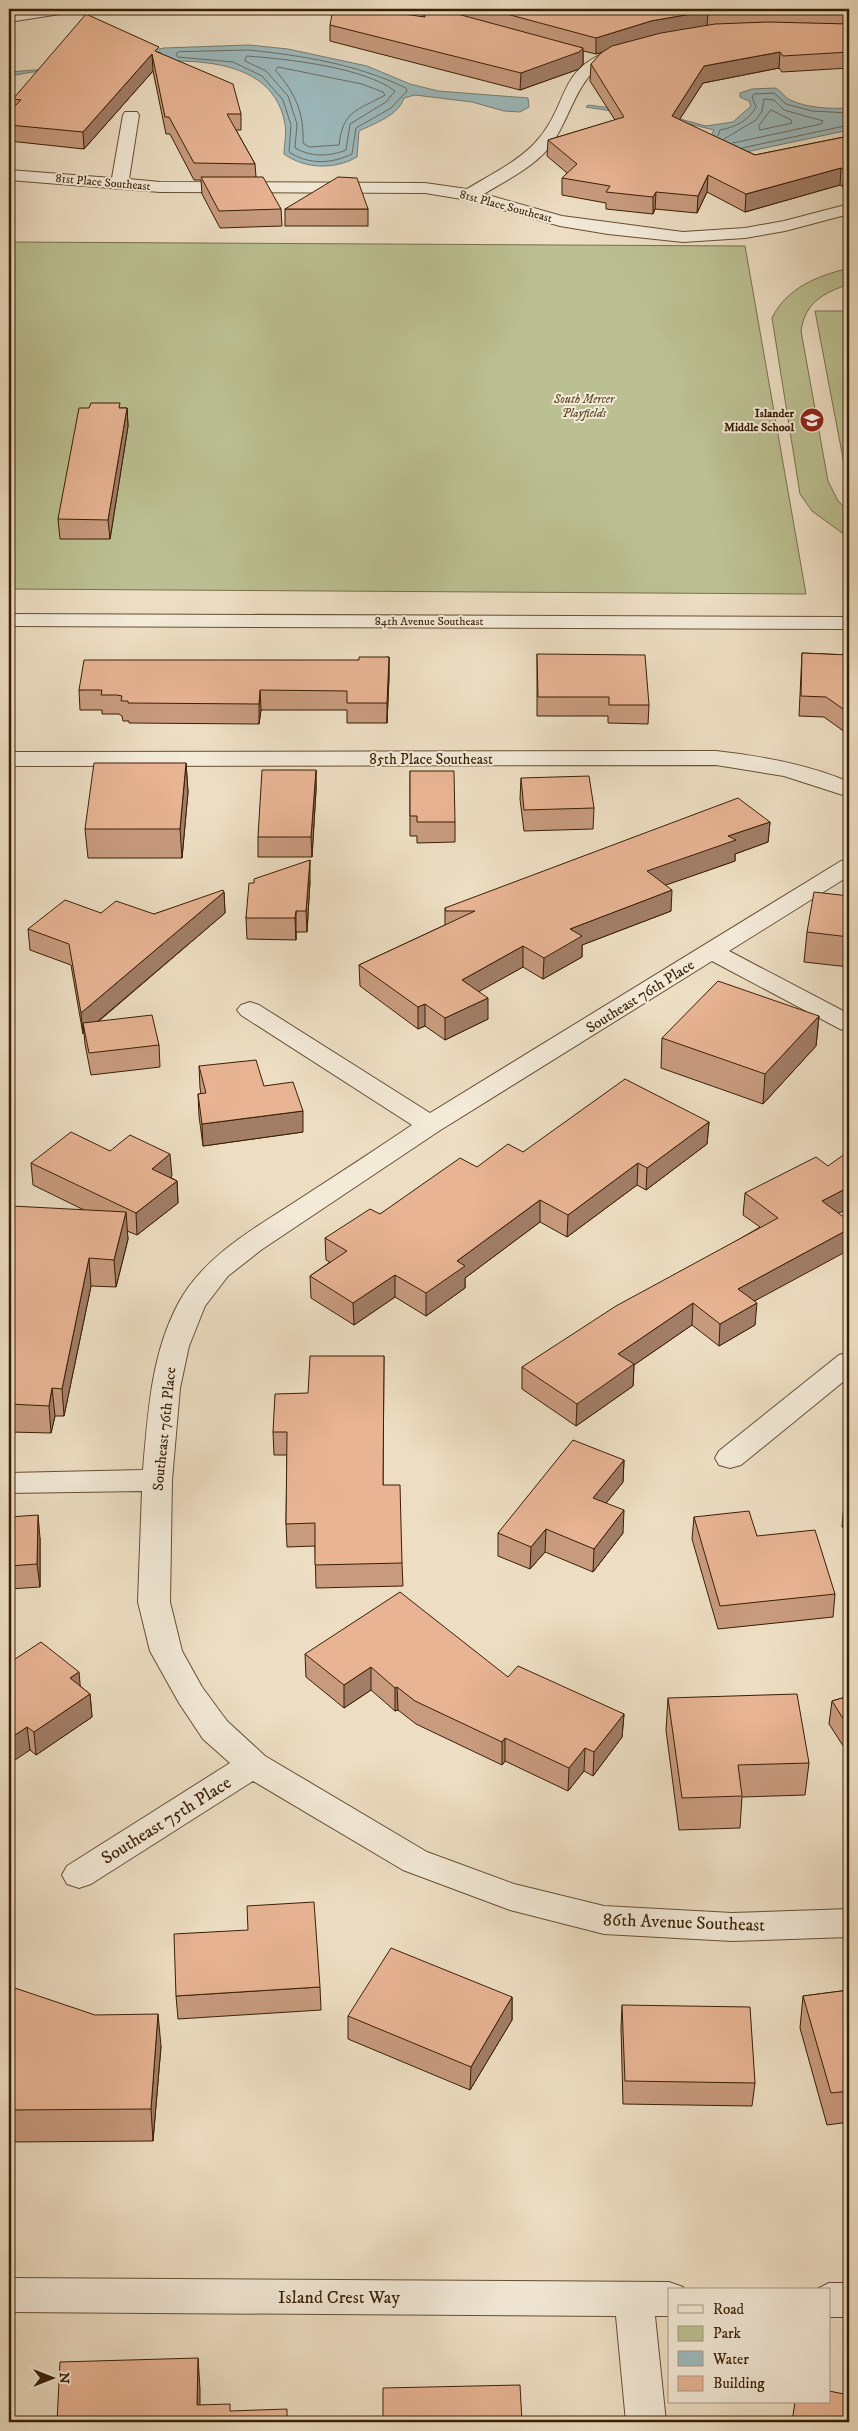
<svg xmlns="http://www.w3.org/2000/svg" width="858" height="2431" viewBox="0 0 858 2431" font-family="'IM FELL DW Pica',serif">
<style>
.green{fill:#bbc092;stroke:#7a704a}
.water{fill:#9dbabd;stroke:#757c73}
.lines{fill:none;stroke-linecap:round;stroke-linejoin:round}
.shore{stroke:#6b6c60;stroke-width:1}
.minor-casing{stroke:#664f33;stroke-width:2}
.minor{fill:#f3ead8;fill-rule:evenodd}
.wall{fill:#c89b7f;stroke:#391f03}
.shaded-wall{fill:#a27e68;stroke:#391f03}
.building{fill:#e8b494;stroke:#391f03}
.labels{text-anchor:middle;stroke-width:4;stroke-linejoin:round;paint-order:stroke}
.far-street-label{font-size:12px;fill:#391f03;stroke:#f3ead8}
.far-park-label{font-size:12px;font-style:italic;fill:#604f2e;stroke:#f3ead8}
.far-poi-label{font-size:12px;font-weight:bold;fill:#391f03;stroke:#f3ead8;text-anchor:end}
.street-label{font-size:15px;fill:#391f03;stroke:#f3ead8}
.near-street-label{font-size:18px;fill:#391f03;stroke:#f3ead8}
</style>
<rect width="100%" height="100%" fill="#eddec3"/>
<filter id="stains"><feTurbulence type="fractalNoise" baseFrequency=".004" numOctaves="4"/><feColorMatrix values="0 0 0 0 .2 0 0 0 0 .09 0 0 0 0 .02 0 0 0 .5 -.17"/></filter>
<radialGradient id="worn" r=".72"><stop offset=".6" stop-color="#630" stop-opacity="0"/><stop offset="1" stop-color="#630" stop-opacity=".3"/></radialGradient>
<g class="green">
<path d="M9 242 745 246 806 594 9 589Z"/>
<path d="M849 268V284C824 293 805 302 801 331L828 481 838 501 849 511V538L812 511 800 494 772 318C787 287 818 276 849 268Z"/>
<path d="M815 311H849V490Z"/>
</g>
<g class="water">
<path d="M249 45 288 49 367 66 410 84 438 91 528 98 529 107 520 112 504 111 472 102 415 95 404 98C398 116 375 123 359 131L357 157C334 170 305 169 284 154 284 145 287 133 285 124 271 43 154 61 95 67 68 70 35 69 9 77V72L62 68 164 48Z"/>
<path d="M775 88C782 91 784 97 790 100 807 108 830 109 849 108V130L727 156 707 143 714 130 682 122 586 107 588 105 665 115 706 126 733 122 751 106 749 101 740 97V93L752 89Z"/>
</g>
<g class="lines">
<g class="shore">
<path d="M249 50C304 56 356 64 406 88L407 91 391 108 356 128 352 154C331 164 309 165 289 152L291 125 283 100 262 76 233 62 178 57 176 54 178 52Z"/>
<path d="M247 56C287 59 363 67 395 91L386 102 350 124 346 150C329 157 311 157 295 148L297 124 288 96 266 71 245 61Z"/>
<path d="M278 67 362 84 383 92 385 95C357 111 343 110 339 145L309 147 303 143C304 113 296 94 276 71Z"/>
<path d="M771 110 791 120 792 123 760 130 759 126Z"/>
<path d="M718 136 720 130C736 127 748 121 756 107L752 97 754 94 774 93 786 104 812 111 849 113"/>
<path d="M724 139 756 120 762 111 764 99 774 100 784 110 823 121 821 124 733 143"/>
<path d="M742 148 849 125"/>
</g>
<defs>
<g id="minor">
<path d="M32 9H68L60 14 9 22V12Z"/>
<path d="M388 9H415L466 21 469 24 461 29 391 12Z"/>
<path d="M623 47 629 49 631 52 629 55C620 58 611 60 603 64 574 82 569 125 547 150 530 169 505 181 484 194L562 216 683 232 745 228 784 221 849 204V214L785 231 745 238 683 242 608 234 560 226 468 200 425 193 160 192 9 180V170L112 178 123 115 125 112H137L139 115 129 179 160 182 425 183 467 189C490 175 515 163 534 144 573 103 553 65 623 47Z"/>
<path d="M9 614 849 617V629L9 626Z"/>
<path d="M716 751C761 756 807 764 849 782V797L784 776 716 765 9 766V752Z"/>
<path d="M849 859V876L729 951 849 1014V1032L840 1029 712 961 439 1131 261 1250 228 1276 205 1306 189 1346 180 1388 172 1480 170 1602 182 1651 202 1687 227 1721 265 1756 427 1852 514 1884 604 1906 732 1913 849 1909V1937L732 1941 604 1934 510 1910 403 1870 253 1781 91 1884 79 1888 67 1884 62 1875 67 1866 230 1763 203 1739 179 1703 150 1651 138 1602 142 1491 9 1493V1473L143 1470C148 1413 151 1355 178 1304 204 1255 257 1227 301 1198 338 1174 375 1150 412 1125L241 1015 237 1010 241 1005 250 1002 259 1005 430 1113 841 861Z"/>
<path d="M849 1352V1377L741 1465 730 1468 719 1465 715 1458 719 1451 839 1355Z"/>
<path d="M9 2278 669 2282 683 2287 684 2290H669V2316H655L666 2422H626L616 2316 9 2312Z"/>
<path d="M829 2283H849V2317H829V2290H815Z"/>
</g>
</defs>
<use href="#minor" class="minor-casing"/>
<use href="#minor" class="minor"/>
</g>
<g class="wall">
<path d="M424 9H849V68L782 72 779 68 703 83 679 120 755 155 849 136 843 187 840 185 745 212 707 192 697 213 655 209 653 214 606 209V203L562 195V178L567 173 547 156 548 140 615 120 590 81 591 64 603 52 596 54 583 51V64L579 69 520 90 330 41V25L424 16Z"/>
<path d="M159 52 241 114V130H236L255 164 256 177 281 209 282 226 220 228 202 194 201 180H194L170 134H166L153 71 84 149 9 141V112L14 107 13 99Z"/>
<rect x="285" y="209" width="83" height="17"/>
<path d="M120 408H127L128 426 110 539H60L58 519Z"/>
<path d="M802 653 849 655V735L824 717 799 716Z"/>
<path d="M537 654 649 705 648 724 608 723V716H537Z"/>
<path d="M389 657V677L387 723H347V710H261L259 724 129 723V721H123L122 716 119 714H102V710H80L79 690Z"/>
<path d="M186 763 188 792 182 858H88L85 829Z"/>
<path d="M316 770V790L312 857H258V837Z"/>
<path d="M410 771 455 822V842L417 843V836H410Z"/>
<path d="M521 778 594 808 593 829 524 831 520 799Z"/>
<path d="M770 822 768 842 735 854V861L665 885 671 911 582 945V957L543 979 523 967 479 991 488 1019 445 1040 425 1026 418 1029 360 986 359 965 445 925V908Z"/>
<path d="M310 881 307 932H296V940L247 939 246 918 254 883Z"/>
<path d="M224 892 225 913 99 1021 159 1045 160 1067 91 1075 85 1044 84 1033 83 1034 71 965 30 950 28 929 101 913 154 914Z"/>
<path d="M849 896V967L804 962 807 932Z"/>
<path d="M819 1016 816 1046 763 1104 661 1068 662 1038Z"/>
<path d="M199 1066 264 1086 303 1132 203 1146 199 1116 198 1094H201L200 1088Z"/>
<path d="M709 1122 707 1144 646 1190 637 1185 567 1237 540 1222 465 1278V1288L426 1316 395 1297 354 1325 311 1298 310 1276 330 1262 326 1260 325 1238 380 1214 477 1167 523 1152Z"/>
<path d="M110 1151 172 1176 170 1177 177 1181 178 1203 137 1235 127 1231 128 1239 116 1287 91 1286 64 1416H55L51 1433 9 1432V1216L84 1210 33 1185 31 1163Z"/>
<path d="M745 1193 839 1213 754 1301 755 1325 719 1346 692 1325 634 1365 633 1386 576 1426 522 1389V1367L760 1227 743 1215Z"/>
<path d="M384 1356 383 1485 402 1563 403 1586 316 1588 315 1546 287 1547 286 1524 287 1455H274L273 1432 308 1393Z"/>
<path d="M624 1460 623 1482 606 1503 623 1533 593 1572 545 1552 530 1569 498 1556V1533Z"/>
<path d="M849 1498V1530L842 1527 844 1504Z"/>
<path d="M9 1517 40 1538V1587L9 1589Z"/>
<path d="M694 1517 757 1536 835 1594 833 1617 718 1629 692 1539Z"/>
<path d="M305 1654 508 1677 624 1714 622 1737 593 1776 584 1771 568 1791 505 1761 502 1765 416 1724 398 1710 395 1711 371 1690 344 1708 306 1677Z"/>
<path d="M9 1663 80 1686 90 1694 92 1717 36 1755 30 1750Z"/>
<path d="M849 1696V1755L829 1724 832 1701Z"/>
<path d="M668 1698 809 1763 805 1795 742 1797 740 1828 679 1830 666 1730Z"/>
<path d="M9 1986 161 2046 153 2141 9 2142Z"/>
<path d="M320 1987 321 2010 178 2019 176 1996Z"/>
<path d="M849 1990V2122L827 2125 800 2028 803 1996Z"/>
<path d="M512 1997V2020L470 2090 348 2039V2016Z"/>
<path d="M622 2005 755 2083 752 2106 623 2104 621 2028Z"/>
</g>
<g class="shaded-wall">
<path d="M708 11 707 27 651 37 596 54V38L651 21Z"/>
<path d="M583 48V64L579 69 520 90 521 73Z"/>
<path d="M780 52 779 68 703 83 671 133 672 116 704 66Z"/>
<path d="M152 54 153 71 84 149 83 132Z"/>
<path d="M841 168 840 185 745 212 746 194Z"/>
<path d="M849 169V185L843 187 844 170Z"/>
<path d="M708 175 707 192 697 213 698 196Z"/>
<path d="M656 192 655 209 653 214V197Z"/>
<path d="M127 408 128 426 110 539 108 520Z"/>
<path d="M389 657V677L387 723V703Z"/>
<path d="M260 690 261 710 259 724V704Z"/>
<path d="M186 763 188 792 182 858 180 829Z"/>
<path d="M316 770V790L312 857 311 837Z"/>
<path d="M770 822 768 842 735 854V861L646 892 647 871 728 836Z"/>
<path d="M310 860V881L307 932 306 911Z"/>
<path d="M672 890 671 911 582 945V957L543 979 544 958 570 929Z"/>
<path d="M224 892 225 913 85 1032 83 1023 84 1033 83 1034 81 1013Z"/>
<path d="M296 911V940L295 918Z"/>
<path d="M523 946V967L462 1001V980Z"/>
<path d="M488 998V1019L445 1040V1018Z"/>
<path d="M425 1004V1026L418 1029V1007Z"/>
<path d="M819 1016 816 1046 763 1104 765 1074Z"/>
<path d="M303 1111V1132L203 1146 202 1124Z"/>
<path d="M709 1122 707 1144 646 1190 647 1168Z"/>
<path d="M170 1154 172 1176 154 1191 152 1169Z"/>
<path d="M638 1163 637 1185 567 1237 568 1215Z"/>
<path d="M177 1181 178 1203 137 1235 136 1213Z"/>
<path d="M849 1187V1208L820 1223 822 1201Z"/>
<path d="M540 1200V1222L465 1278V1288L426 1316V1293L457 1261Z"/>
<path d="M126 1212 128 1239 116 1287 114 1260Z"/>
<path d="M849 1229V1250L736 1311 738 1289Z"/>
<path d="M89 1258 91 1286 64 1416 62 1389Z"/>
<path d="M395 1275V1297L354 1325 353 1303Z"/>
<path d="M693 1303 692 1325 634 1365 633 1386 576 1426 577 1404 618 1354Z"/>
<path d="M757 1303 755 1325 719 1346 720 1324Z"/>
<path d="M52 1388 55 1416 51 1433 49 1406Z"/>
<path d="M624 1460 623 1482 592 1521 593 1498Z"/>
<path d="M624 1510 623 1533 593 1572 594 1549Z"/>
<path d="M38 1515 40 1538V1587L37 1564Z"/>
<path d="M546 1529 545 1552 530 1569 531 1547Z"/>
<path d="M371 1667V1690L344 1708V1685Z"/>
<path d="M79 1672 81 1695 70 1678Z"/>
<path d="M397 1687 398 1710 395 1711V1688Z"/>
<path d="M90 1694 92 1717 36 1755 34 1732Z"/>
<path d="M624 1714 622 1737 593 1776 594 1752Z"/>
<path d="M27 1727 30 1750 9 1764V1739Z"/>
<path d="M505 1738V1761L502 1765V1742Z"/>
<path d="M585 1748 584 1771 568 1791 569 1768Z"/>
<path d="M512 1997V2020L470 2090 471 2067Z"/>
<path d="M158 2014 161 2046 153 2141 151 2109Z"/>
<path d="M198 2358 200 2389V2422L197 2405Z"/>
</g>
<g class="building">
<path d="M333 9H368L425 17 424 9H439L583 48 579 52 521 73 330 25Z"/>
<path d="M488 9H755L708 11 651 21 596 38Z"/>
<path d="M780 9H849V11Z"/>
<path d="M86 14 159 47 155 51 233 84 241 114H227L255 164 194 163 169 117H165L152 54 83 132 9 125V112L21 100 13 99Z"/>
<path d="M768 22 849 24V52L783 56 780 52 704 66 672 116 755 155 849 136V169L844 170 841 168 746 194 708 175 698 196 656 192 653 197 606 192 610 186 562 178 577 164 548 140 624 117 591 64 601 53 612 46 661 33 715 24Z"/>
<path d="M201 177H263L281 209 219 211Z"/>
<path d="M338 177 357 178 368 209H285Z"/>
<path d="M91 403H120L119 408H127L108 520 58 519 79 408H89Z"/>
<path d="M802 653 849 655V713L826 697 801 696Z"/>
<path d="M537 654 645 655 649 705H609V697H538Z"/>
<path d="M359 657H389L387 703H347V691L260 690 259 704 128 703V701H121L122 696 117 695H101L102 690H79L84 660H359Z"/>
<path d="M94 763H186L180 829H85Z"/>
<path d="M262 770H316L311 837H258Z"/>
<path d="M410 771H454L455 822H417V816H410Z"/>
<path d="M589 776 594 808 524 810 521 778Z"/>
<path d="M738 798 770 822 728 836 736 840 647 871 672 890 570 929 582 936 544 958 523 946 462 980 488 998 445 1018 425 1004 418 1007 359 965 475 911H446L445 908Z"/>
<path d="M310 860 306 911H296L295 918H246L249 883H254V879Z"/>
<path d="M223 890 224 892 81 1013 69 944 28 929 65 900 101 913 116 901 154 914Z"/>
<path d="M814 892 849 896V937L807 932Z"/>
<path d="M718 981 819 1016 765 1074 662 1038Z"/>
<path d="M152 1015 159 1045 89 1053 83 1023Z"/>
<path d="M256 1060 264 1086 293 1082 303 1111 202 1124 198 1094 206 1093 199 1066Z"/>
<path d="M625 1079 709 1122 647 1168 638 1163 568 1215 540 1200 457 1261 465 1266 426 1293 395 1275 353 1303 310 1276 347 1251 325 1238 370 1209 380 1214 460 1158 477 1167 508 1144 523 1152Z"/>
<path d="M71 1132 110 1151 130 1135 170 1154 152 1169 177 1181 136 1213 31 1163Z"/>
<path d="M849 1151V1187L822 1201 849 1221V1229L738 1289 757 1303 720 1324 693 1303 618 1354 634 1364 577 1404 522 1367 616 1306 778 1218 745 1193 816 1157 828 1166Z"/>
<path d="M12 1206 126 1212 114 1260 89 1258 62 1389 52 1388 49 1406 9 1404V1216Z"/>
<path d="M310 1356H384L383 1485H400L402 1563 315 1565V1523L286 1524 287 1432H273L275 1394 308 1393Z"/>
<path d="M573 1440 624 1460 593 1498 624 1510 594 1549 546 1529 531 1547 498 1533Z"/>
<path d="M849 1498V1506L844 1504Z"/>
<path d="M749 1511 757 1536 815 1530 835 1594 720 1606 694 1517Z"/>
<path d="M38 1515 37 1564 9 1566V1517Z"/>
<path d="M400 1592 508 1677 518 1666 624 1714 594 1752 585 1748 569 1768 505 1738 502 1742 415 1701 397 1687 395 1688 371 1667 344 1685 305 1654Z"/>
<path d="M41 1642 79 1672 70 1678 90 1694 34 1732 27 1727 9 1739V1663Z"/>
<path d="M797 1694 809 1763 738 1765 742 1796 682 1798 668 1698Z"/>
<path d="M849 1696V1728L832 1701Z"/>
<path d="M314 1902 320 1987 176 1996 174 1934 248 1930 247 1906Z"/>
<path d="M391 1948 512 1997 471 2067 348 2016Z"/>
<path d="M9 1986 95 2015 158 2014 151 2109 9 2110Z"/>
<path d="M849 1990V2091L831 2093 803 1996Z"/>
<path d="M622 2005 750 2007 755 2083 625 2081Z"/>
<path d="M198 2358 197 2405 230 2404V2411L287 2409V2422H57L60 2362Z"/>
<path d="M520 2385 522 2422H383V2388Z"/>
<path d="M829 2391 849 2395V2422H792L795 2402H829Z"/>
</g>
<defs>
<symbol id="school-disc" viewBox="-11 -11 22 22"><circle r="9.5" fill="#8f2418" stroke="#f3ead8"/><path d="M0-5L7-2L0 1L-7-2ZM-4 1L0 2.5L4 1V4Q0 6-4 4Z" fill="#fff"/></symbol>
</defs>
<g fill-rule="evenodd">
<use href="#school-disc" x="798" y="406" width="28" height="28"/>
</g>
<g class="labels">
<g class="far-street-label">
<text transform="translate(103 182) rotate(5)" y="4">81st Place Southeast</text>
<text transform="translate(506 206) rotate(15)" y="4">81st Place Southeast</text>
<text x="429" y="625">84th Avenue Southeast</text>
</g>
<g class="far-park-label">
<text x="584" y="403">South Mercer<tspan x="584" dy="14">Playfields</tspan></text>
</g>
<g class="far-poi-label">
<text x="794" y="417">Islander<tspan x="794" dy="14">Middle School</tspan></text>
</g>
<g class="street-label">
<text x="431" y="764">85th Place Southeast</text>
<text transform="translate(640 996) rotate(-32)" y="5">Southeast 76th Place</text>
<text transform="translate(164 1429) rotate(-84)" y="5">Southeast 76th Place</text>
</g>
<g class="near-street-label">
<text transform="translate(166 1820) rotate(-32)" y="6">Southeast 75th Place</text>
<text transform="translate(684 1922) rotate(2)" y="6">86th Avenue Southeast</text>
<text x="339" y="2303">Island Crest Way</text>
</g>
</g>
<rect width="858" height="2431" fill="none" stroke="#eddec3" stroke-width="30"/>
<rect x="10" y="10" width="838" height="2411" fill="none" stroke="#391f03" stroke-width="2.5"/>
<rect x="15" y="15" width="828" height="2401" fill="none" stroke="#391f03"/>
<rect x="668" y="2288" width="162" height="115" fill="#f3ead8" stroke="#a99983"/>
<rect x="678" y="2305" width="25" height="8" fill="#f3ead8" stroke="#a99983"/>
<text x="713" y="2314" font-size="15" fill="#391f03">Road</text>
<rect x="678" y="2326" width="25" height="15" fill="#bbc092" stroke="#a99983"/>
<text x="713" y="2338" font-size="15" fill="#391f03">Park</text>
<rect x="678" y="2351" width="25" height="15" fill="#9dbabd" stroke="#a99983"/>
<text x="713" y="2364" font-size="15" fill="#391f03">Water</text>
<rect x="678" y="2376" width="25" height="15" fill="#e8b494" stroke="#a99983"/>
<text x="713" y="2388" font-size="15" fill="#391f03">Building</text>
<g transform="translate(52 2378) rotate(90)" stroke="#f3ead8" stroke-width="4" paint-order="stroke">
<path d="M0-4L9 19L0 12L-9 19Z" fill="#391f03"/>
<text y="-8" font-size="14" font-weight="bold" text-anchor="middle" fill="#391f03">N</text>
</g>
<rect width="100%" height="100%" filter="url(#stains)"/>
<rect width="100%" height="100%" fill="url(#worn)"/>
</svg>
